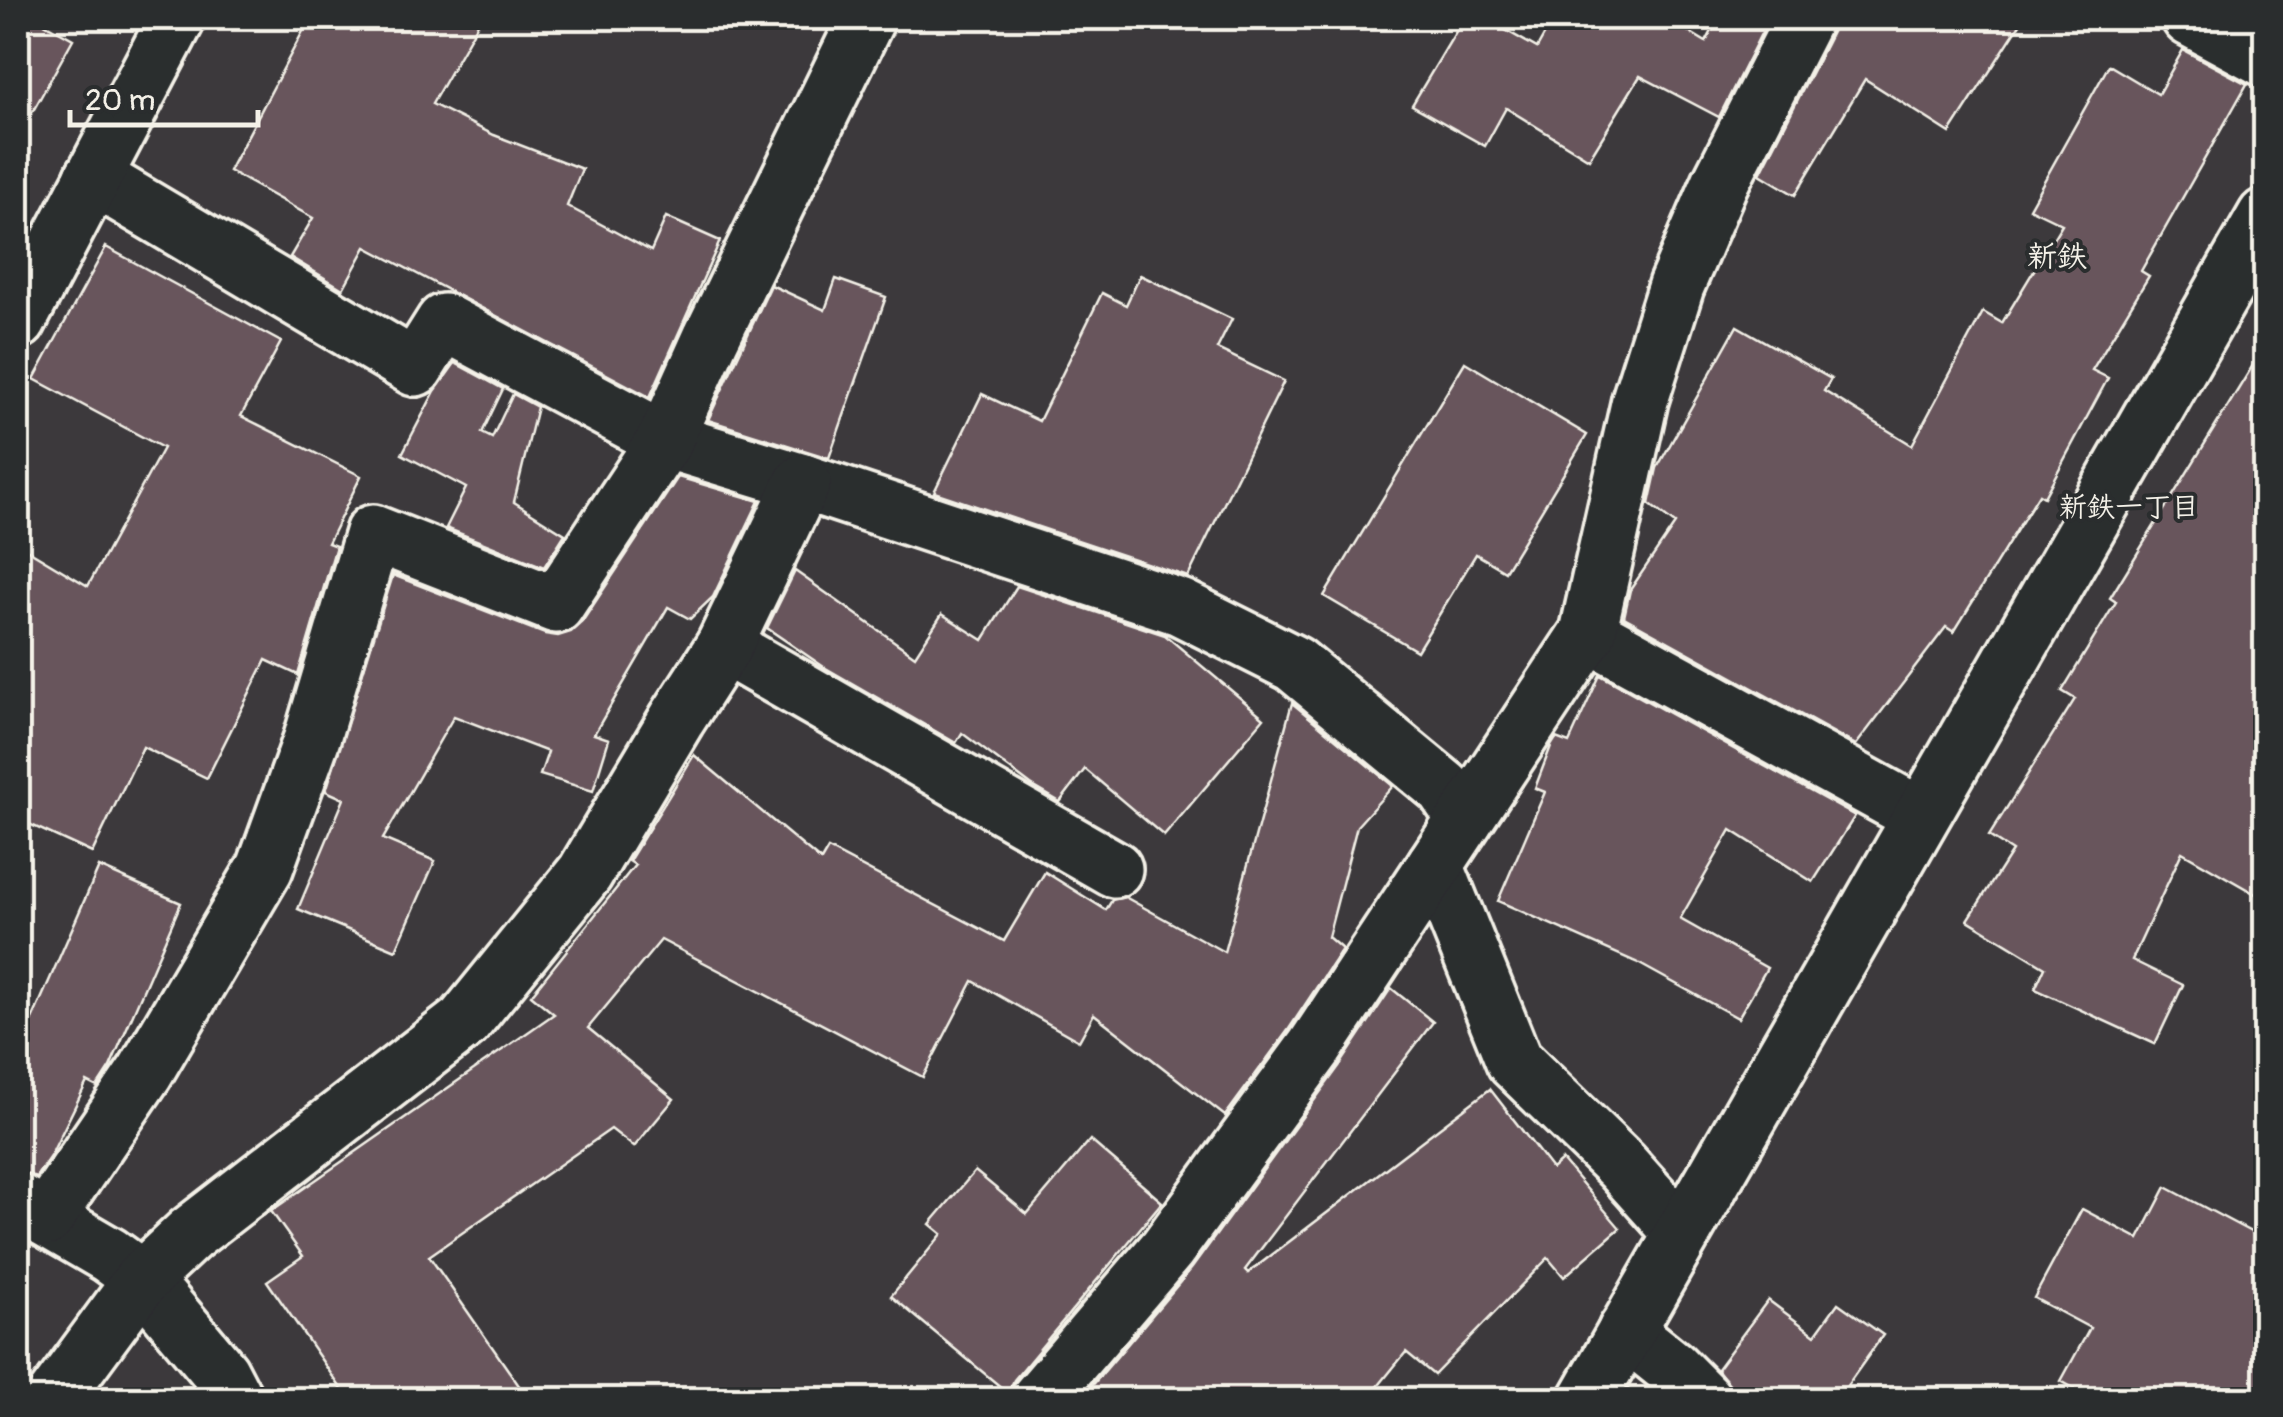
<svg xmlns="http://www.w3.org/2000/svg" width="2283" height="1417" viewBox="0 0 2283 1417" font-family="Pangolin,'Klee One',sans-serif">
<style>
.building{fill:#67555c;stroke:#f4f1e8;stroke-width:2.5}
.lines{fill:none;stroke-linecap:round;stroke-linejoin:round}
.minor-casing{stroke:#f4f1e8;stroke-width:62}
.minor{stroke:#2a2d2e;stroke-width:55}
.labels{text-anchor:middle;stroke-width:8;stroke-linejoin:round;paint-order:stroke}
.neighbourhood-label{font-size:28px;font-weight:bold;fill:#f4f1e8;stroke:#2a2d2e}
.quarter-label{font-size:30px;font-weight:bold;fill:#f4f1e8;stroke:#2a2d2e}
</style>
<rect width="100%" height="100%" fill="#3c393c"/>
<filter id="ink" filterUnits="userSpaceOnUse"><feTurbulence type="fractalNoise" baseFrequency=".01" numOctaves="2"/><feDisplacementMap in="SourceGraphic" scale="20" xChannelSelector="R" yChannelSelector="G"/><feConvolveMatrix kernelMatrix="1 2 1 2 8 2 1 2 1" color-interpolation-filters="sRGB"/></filter>
<g filter="url(#ink)">
<g class="building">
<path d="M18 18H35L73 39 18 138Z"/>
<path d="M310 18H481L432 104 494 135 582 169 567 206 651 251 666 217 720 241 650 397 366 247 343 289 290 257 313 218 229 171Z"/>
<path d="M1464 18H1484L1537 48 1554 18H1666L1706 42 1719 18H1769L1719 117 1640 76 1589 159 1506 108 1485 146 1412 105Z"/>
<path d="M1835 18H2024L1950 133 1865 79 1795 195 1760 174 1832 32Z"/>
<path d="M2183 50 2247 84 2141 271 2149 276 2092 370 2108 378 2044 497 2039 494 1954 632 1946 627 1856 745 1624 617 1630 590 1675 524 1649 504 1657 468 1737 326 1831 379 1824 391 1912 445 1983 312 2002 323 2062 224 2029 208 2109 65 2158 94Z"/>
<path d="M106 247 281 342 241 416 361 476 328 543 336 546 298 675 266 660 207 778 143 747 92 853 18 819V544L88 586 163 448 34 379Z"/>
<path d="M1140 275 1232 319 1217 349 1284 381 1188 577 934 492 982 394 1039 421 1102 293 1126 305Z"/>
<path d="M836 279 886 297 829 458 708 420 771 285 825 310Z"/>
<path d="M2266 344V900L2182 852 2132 960 2183 985 2155 1044 2035 989 2045 967 1968 920 2012 851 1989 836 2075 699 2062 691 2116 602 2110 598Z"/>
<path d="M1465 362 1587 435 1505 571 1476 554 1417 651 1324 596Z"/>
<path d="M455 363 503 389 482 433 492 438 513 394 537 407 514 502 565 534 544 567 446 528 466 488 402 454 435 391Z"/>
<path d="M678 477 759 501 713 597 690 619 668 607 594 734 609 739 593 791 540 775 548 752 454 716 383 839 435 861 396 950 298 909 344 799 326 791 393 575 545 634 558 636 571 632 582 622Z"/>
<path d="M795 571 915 656 942 614 983 640 1017 586 1165 635 1264 718 1164 836 1085 769 1060 802 1031 785 962 733 956 743 824 667 767 628Z"/>
<path d="M1600 675 1855 816 1813 882 1731 830 1680 919 1767 968 1738 1018 1636 962 1498 901 1545 792 1535 788 1551 746 1556 738 1569 743Z"/>
<path d="M1292 703 1393 786 1357 826 1328 937 1342 949 1289 1029 1225 1116 1094 1014 1079 1041 973 981 923 1077 661 940 588 1028 674 1099 634 1147 611 1129 429 1256 529 1400H349L267 1281 303 1256 271 1211 554 1014 531 995 635 865 629 861 694 755 821 861 828 849 1004 941 1045 872 1106 910 1112 900 1125 897 1224 952Z"/>
<path d="M99 867 181 903 110 1067 97 1087 87 1082 51 1155 36 1177 18 1171V1052Z"/>
<path d="M1391 988 1433 1022 1245 1270 1248 1273 1490 1089 1552 1169 1562 1160 1620 1228 1564 1277 1548 1258 1434 1375 1406 1352 1367 1400H1080L1192 1268 1340 1065Z"/>
<path d="M1090 1140 1162 1202 1014 1380 1008 1393 891 1296 942 1234 930 1224 975 1171 1027 1214Z"/>
<path d="M2166 1187 2266 1240V1400H2095L2061 1381 2090 1328 2034 1298 2082 1209 2139 1239Z"/>
<path d="M1768 1300 1815 1335 1838 1303 1883 1335 1837 1400H1746L1734 1391 1717 1369Z"/>
</g>
<g class="lines">
<defs>
<g id="minor">
<path d="M2190 18 2266 59"/>
<path d="M93 177 415 368 444 322 665 440 803 482 1180 607 1294 664 1444 788 1465 819"/>
<path d="M18 321 177 18"/>
<path d="M1588 633 1921 816"/>
<path d="M724 646 1114 869"/>
<path d="M1435 865 1514 1061 1621 1165 1682 1233"/>
<path d="M18 1202 109 1255 142 1279 221 1373 235 1400"/>
<path d="M46 1218 145 1072 265 868 312 738 373 533 556 605 665 440 711 338 867 18"/>
<path d="M1626 1331 1672 1368 1704 1400"/>
<path d="M53 1400 142 1279 190 1234 464 1022 585 873 677 719 724 646 803 482"/>
<path d="M1038 1400 1167 1249 1315 1047 1588 633 1640 400 1676 286 1720 183 1804 18"/>
<path d="M1587 1400 2266 216"/>
</g>
</defs>
<use href="#minor" class="minor-casing"/>
<use href="#minor" class="minor"/>
</g>
</g>
<g class="labels">
<g class="neighbourhood-label">
<text x="2129" y="516">新鉄一丁目</text>
</g>
<g class="quarter-label">
<text x="2057" y="266">新鉄</text>
</g>
</g>
<rect width="2283" height="1417" fill="none" stroke="#2a2d2e" stroke-width="60"/>
<rect x="30" y="30" width="2223" height="1357" fill="none" stroke="#f4f1e8" stroke-width="4" filter="url(#ink)"/>
<path d="M70 110v15h188v-15" fill="none" stroke="#f4f1e8" stroke-width="5"/>
<text x="85" y="110" font-size="30" fill="#f4f1e8" stroke="#2a2d2e" stroke-width="8" paint-order="stroke">20 m</text>
</svg>
